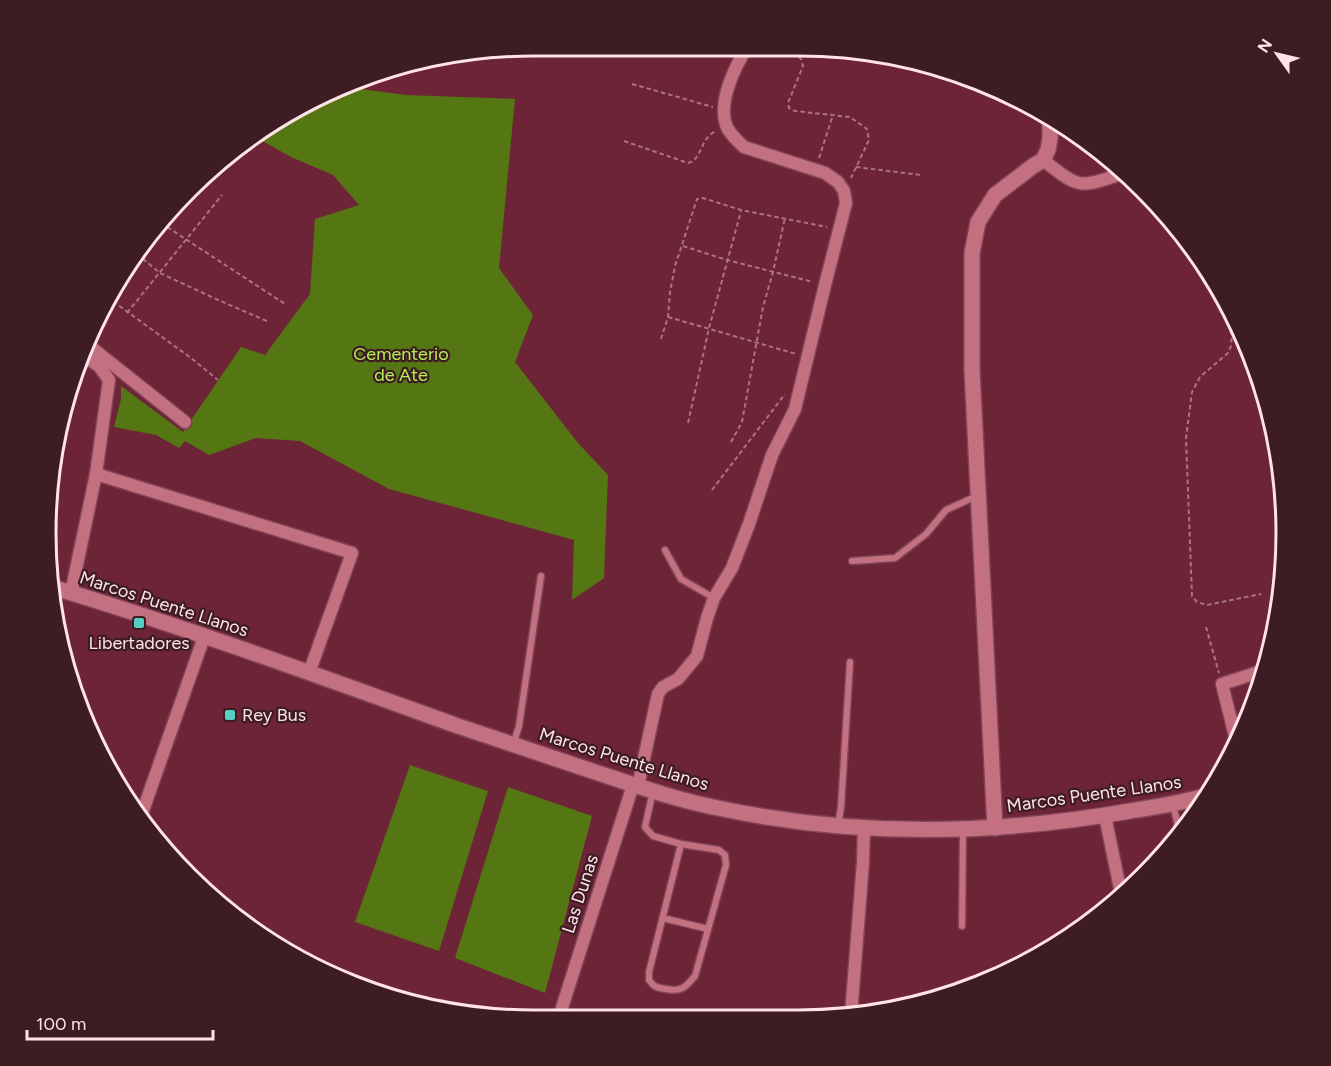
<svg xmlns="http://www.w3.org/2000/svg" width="1331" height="1066" viewBox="0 0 1331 1066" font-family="Figtree,sans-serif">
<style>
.green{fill:#547613}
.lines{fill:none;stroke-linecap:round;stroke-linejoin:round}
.service-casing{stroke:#804356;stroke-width:9}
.minor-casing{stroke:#804356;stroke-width:15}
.tertiary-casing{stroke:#804356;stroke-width:18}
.path{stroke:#aa7481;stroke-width:2;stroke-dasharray:4.5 3;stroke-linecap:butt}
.service{stroke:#c37181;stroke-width:6}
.minor{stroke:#c37181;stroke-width:12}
.tertiary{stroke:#c37181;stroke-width:15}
.poi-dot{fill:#56cec4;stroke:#3d1c23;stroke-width:2}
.labels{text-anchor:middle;stroke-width:4.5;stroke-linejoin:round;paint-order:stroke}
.park-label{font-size:18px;fill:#b4f052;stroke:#3d1c23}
.street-label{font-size:18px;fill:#ffe3e7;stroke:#3d1c23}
.poi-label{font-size:18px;fill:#ffe3e7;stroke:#3d1c23}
.rim{fill:none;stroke:#ffe3e7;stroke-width:3}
</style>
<rect width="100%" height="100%" fill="#6d2437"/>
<g class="green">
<path d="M346 87 406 95 515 99 499 268 533 315 515 362 578 443 608 475 604 578 572 600 574 540 389 489 300 441 256 438 209 455 185 441 179 448 156 435 114 427 121 399V386L183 432 241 347 265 355 310 294 315 219 359 205 333 175 291 157 255 137 289 110Z"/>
<path d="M410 765 488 791 439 951 355 922Z"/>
<path d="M508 787 592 816 545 993 455 958Z"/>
</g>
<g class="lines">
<defs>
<g id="service">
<path d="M665 550 681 579 714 598"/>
<path d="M852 561 895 558 926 534 946 510 970 499 979 497"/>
<path d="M513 745 519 726 541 576"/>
<path d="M653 791 645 827 653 836 681 844 719 850 725 855 726 865 695 976C685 988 681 992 666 989 657 988 654 987 649 980V972L681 844"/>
<path d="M1173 804 1180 835"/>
<path d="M838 825 841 807 850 662"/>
<path d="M663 918 708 929"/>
<path d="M962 926 963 830"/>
<path d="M431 1010 440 1003 457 1007 466 1012"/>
</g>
<g id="minor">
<path d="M1043 160C1053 167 1066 180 1079 183 1091 186 1113 176 1125 173"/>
<path d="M87 344 185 422"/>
<path d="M96 474 352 553 309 673"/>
<path d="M71 593 96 474 109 380 99 366 83 355"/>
<path d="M1237 744 1222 684 1265 670"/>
<path d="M638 786 658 694 663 687 678 679 697 656 707 618 714 598 732 568 749 524 772 455 795 409 825 285 846 203 844 191 838 182 825 173 744 147C738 141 729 134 726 125 718 101 735 66 748 46"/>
<path d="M1105 816 1122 898"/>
<path d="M140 819 204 637"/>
<path d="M560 1014 633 785"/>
<path d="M851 1015 863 862 864 828"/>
</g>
<g id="tertiary">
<path d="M52 587C188 628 322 677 455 725 503 741 550 757 598 773 637 786 677 800 718 808 854 837 994 835 1130 811 1155 807 1181 803 1206 796"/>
<path d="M995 828 972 370V253L978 222 995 195 1033 166 1043 160 1048 150 1050 138V116"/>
</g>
</defs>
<use href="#service" class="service-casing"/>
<use href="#minor" class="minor-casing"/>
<use href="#tertiary" class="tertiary-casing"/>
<g class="path">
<path d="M763 46 798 56 801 59 803 66 788 103 789 108 795 111 850 117 867 129 869 140 851 178"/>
<path d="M632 84 713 107"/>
<path d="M624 141 688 163C703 159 699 139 716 131"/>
<path d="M819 158 833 115"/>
<path d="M856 167 921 175"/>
<path d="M161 223 285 304"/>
<path d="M1180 239 1222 309 1232 335 1231 346 1228 353 1200 377 1192 392 1186 438 1192 596 1197 602 1207 605 1261 594"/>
<path d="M683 246 727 260 813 282"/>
<path d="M137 254 160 273 216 299 269 322"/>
<path d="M107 297 191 358 218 380"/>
<path d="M127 313 222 195"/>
<path d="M668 317 796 354"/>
<path d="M661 339 668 317 670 292 675 266 697 199 703 198 741 210 827 227"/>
<path d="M688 423 709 328 741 211"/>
<path d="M731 442 742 422 763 307 773 272 785 218"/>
<path d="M712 490 785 394"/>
<path d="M1206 627 1219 673"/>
</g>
<use href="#service" class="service"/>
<use href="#minor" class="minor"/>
<use href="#tertiary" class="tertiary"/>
</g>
<g class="poi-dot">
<rect x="133" y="617" width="12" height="12" rx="3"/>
<rect x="224" y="709" width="12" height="12" rx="3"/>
</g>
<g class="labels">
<g class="park-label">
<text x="401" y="360">Cementerio<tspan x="401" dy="21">de Ate</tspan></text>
</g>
<g class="street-label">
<text transform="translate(164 604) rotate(18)" y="6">Marcos Puente Llanos</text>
<text transform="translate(624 759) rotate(17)" y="6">Marcos Puente Llanos</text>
<text transform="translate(1094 794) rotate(-8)" y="6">Marcos Puente Llanos</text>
<text transform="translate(580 894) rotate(-72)" y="6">Las Dunas</text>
</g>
<g class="poi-label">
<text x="139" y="649">Libertadores</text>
<text x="242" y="721" text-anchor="start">Rey Bus</text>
</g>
</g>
<path d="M0 0H1331V1066H0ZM533 56H799A477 477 0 0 1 1276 533V533A477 477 0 0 1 799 1010H533A477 477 0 0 1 56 533V533A477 477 0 0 1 533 56Z" fill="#3d1c23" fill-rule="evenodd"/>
<path class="rim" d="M533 56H799A477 477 0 0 1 1276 533V533A477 477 0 0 1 799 1010H533A477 477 0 0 1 56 533V533A477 477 0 0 1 533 56Z"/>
<g transform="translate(1277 54) rotate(304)" stroke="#3d1c23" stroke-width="4.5" paint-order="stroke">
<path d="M0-4.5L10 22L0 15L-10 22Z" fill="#ffe3e7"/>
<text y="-9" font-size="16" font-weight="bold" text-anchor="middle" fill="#ffe3e7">N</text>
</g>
<path d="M27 1030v9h186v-9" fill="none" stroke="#ffe3e7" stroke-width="3"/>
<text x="36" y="1030" font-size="18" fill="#ffe3e7" stroke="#3d1c23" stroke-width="4.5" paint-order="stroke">100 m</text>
</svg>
